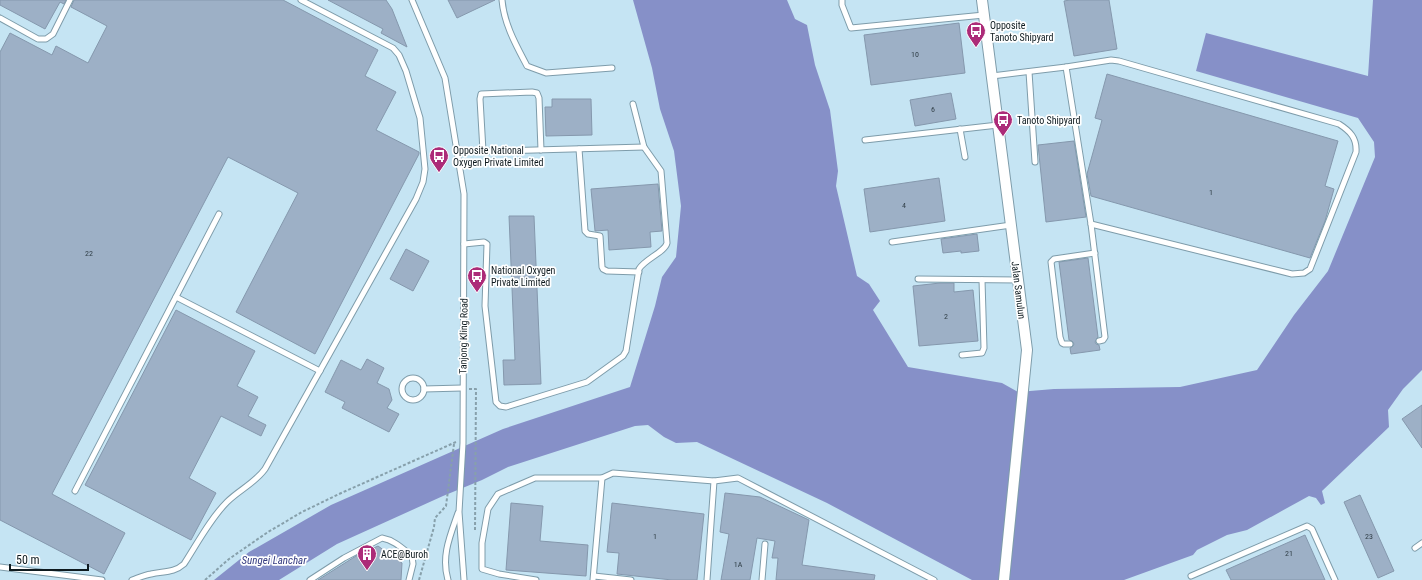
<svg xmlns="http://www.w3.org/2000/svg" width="1422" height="580" viewBox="0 0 1422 580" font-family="'Roboto Condensed',sans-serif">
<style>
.water{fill:#8690c8}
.building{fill:#9db0c6;stroke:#8598ad}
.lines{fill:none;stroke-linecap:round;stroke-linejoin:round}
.service-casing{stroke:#7e9caa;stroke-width:7}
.minor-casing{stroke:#7e9caa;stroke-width:12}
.path{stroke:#87a0ab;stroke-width:2;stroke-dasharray:3 2;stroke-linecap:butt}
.service{stroke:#fff;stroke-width:5}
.minor{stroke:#fff;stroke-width:10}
.labels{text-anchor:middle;stroke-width:3.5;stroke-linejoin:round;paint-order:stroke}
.number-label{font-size:8px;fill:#324049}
.poi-label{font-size:10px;fill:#0e1a1f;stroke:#fff;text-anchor:start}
.street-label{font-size:10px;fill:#0e1a1f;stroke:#fff}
.water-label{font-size:11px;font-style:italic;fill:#353b80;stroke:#fff}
</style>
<rect width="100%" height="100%" fill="#c5e4f3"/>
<path class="water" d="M633 0H787L795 19 807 25 815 65 830 110 838 171 836 186 857 276 869 284 880 301 873 310 908 367 1002 383 1018 392 1054 389 1180 387 1257 370 1294 315 1328 271 1375 157 1374 142 1358 118 1196 71 1206 33 1368 76 1373 0H1422V370L1403 389 1388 410 1389 427 1322 491 1325 503 1321 505 1316 498 1309 496 1247 530 1227 535 1197 550 1193 555 1124 580H972L827 503 697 442 676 443 664 437 648 425 635 426 508 467 482 480 443 496 337 544 279 580H214L249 552 331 505 503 429 630 387 655 306 662 277 676 257 681 206 674 151 660 109 652 68Z"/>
<g class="building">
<path d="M0 0H66L64 4 60 2 45 29 0 5Z"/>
<path d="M74 0H283L378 50 365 76 396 92 376 130 419 152V154L315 354 236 312 298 193 228 157 52 494 125 533 104 574 0 520V52L10 33 52 55 56 46 88 63 107 26 71 7Z"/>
<path d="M328 0H386L392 9 407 47 381 33 383 29Z"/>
<path d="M448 0H495L457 18Z"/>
<path d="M1070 0H1109L1117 49 1074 56 1064 1Z"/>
<path d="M959 23 965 73 871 85 864 35Z"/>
<path d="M1107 74 1338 141 1325 186 1334 189 1325 221 1310 258 1091 196 1087 174 1102 120 1095 118Z"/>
<path d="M951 93 956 119 915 126 910 100Z"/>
<path d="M552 99H591L592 135 546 136 545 107H552Z"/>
<path d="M1074 141 1086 217 1046 222 1038 145Z"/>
<path d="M939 178 945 221 870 232 864 189Z"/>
<path d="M658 184 662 231 650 232 651 247 609 250 608 230 595 231 591 189Z"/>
<path d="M509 216H534L541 384 504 385 503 360H515Z"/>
<path d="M977 234 979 251 961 253V251L943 253 941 239Z"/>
<path d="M406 249 429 261 413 291 390 279Z"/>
<path d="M1088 258 1098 337 1095 342 1096 344 1099 345 1100 350 1071 354 1070 348 1073 346 1074 344 1072 341 1069 340 1059 262Z"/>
<path d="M940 283H954V292L973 290 978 341 919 346 913 286Z"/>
<path d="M176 310 255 351 237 386 258 397 248 416 266 425 261 436 221 416 189 478 216 493 191 540 85 485Z"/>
<path d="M367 359 384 368 377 383 389 389 392 400 387 408 399 414 389 432 342 408 345 402 325 392 341 360 361 370Z"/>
<path d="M1422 405V448L1402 419Z"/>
<path d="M725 493 760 497 809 520 802 565 875 575 874 580H776L778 558H772L775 541 757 538 750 580H721L729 534 720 532Z"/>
<path d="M1360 495 1394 571 1378 578 1344 502Z"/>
<path d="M511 503 543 506 540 541 588 545 586 576 506 570Z"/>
<path d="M612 503 704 514 697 580H672L617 574 619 553 607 552Z"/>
<path d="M1305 535 1325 580H1231L1226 570Z"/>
<path d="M378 546 402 563 401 580H318L356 556Z"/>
</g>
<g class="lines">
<defs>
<g id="service">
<path d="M412 0 445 78 464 194 463 443 459 512 464 580"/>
<path d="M502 0C504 24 516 45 527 66L546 73 612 68"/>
<path d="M842 0V5L851 28 984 15"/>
<path d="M0 18 38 39H46L53 34 70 0"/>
<path d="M1066 67 1091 224 1105 337 1103 340 1099 341"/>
<path d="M1029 72 1035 162"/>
<path d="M992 76 1066 67 1111 60 1119 61 1339 124C1350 131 1357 138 1356 152L1310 269 1304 273 1292 274 1091 224"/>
<path d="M960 129 965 157"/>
<path d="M865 140 998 125"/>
<path d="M579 149 585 231 588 234 600 236 602 267 603 269 607 271 639 272"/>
<path d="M483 151 480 99 481 94 532 92 537 93 539 98 541 150"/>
<path d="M457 152 644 147"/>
<path d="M892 242 1011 225"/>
<path d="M464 244 484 242 487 244 485 306 496 402 500 406 506 407 587 382 623 356 626 351 639 269C645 259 665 252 667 243L661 171 644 147 633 104"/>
<path d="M918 279 1018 280"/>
<path d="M176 297 320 371"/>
<path d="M1070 344H1064L1062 343 1060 337 1051 262 1054 259 1095 253"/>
<path d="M962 355 982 353 984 348 982 280"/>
<circle cx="413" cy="389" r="11"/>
<path d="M424 389 462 388"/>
<path d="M75 491 219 214"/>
<path d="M1415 548 1422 543"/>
<path d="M0 567 102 580"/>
<path d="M594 576 631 580"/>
<path d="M1191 576 1307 526 1312 529 1335 580"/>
<path d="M132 580C138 578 144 575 151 574 163 571 174 573 184 564 197 544 210 519 227 502 239 490 255 483 265 469L416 199 423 182 425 169 420 118 406 71 399 55 393 48 301 0"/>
<path d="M310 580 344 558 382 538C394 540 403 549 412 556L413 564 409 580"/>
<path d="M448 580C441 556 450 536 458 513"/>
<path d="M536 580 499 574 482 569V543L488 509 498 494 535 478H602L613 473 714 481 738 478 934 580"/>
<path d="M593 580 602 478"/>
<path d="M707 580 714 481"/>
<path d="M762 580 765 544"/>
</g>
<path id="minor" d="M982 0 1027 350 1004 580"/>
</defs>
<use href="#service" class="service-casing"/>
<use href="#minor" class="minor-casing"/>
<g class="path">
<path d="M469 389H476L475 532"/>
<path d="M205 580 229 559 268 532 302 512 339 494 456 442"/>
<path d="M419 580 434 527 435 518 446 506 454 444"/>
</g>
<use href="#service" class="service"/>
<use href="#minor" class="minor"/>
</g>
<defs>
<symbol id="bus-pin" viewBox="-11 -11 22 30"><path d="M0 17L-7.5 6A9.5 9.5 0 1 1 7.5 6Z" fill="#ac2b78" stroke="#fff"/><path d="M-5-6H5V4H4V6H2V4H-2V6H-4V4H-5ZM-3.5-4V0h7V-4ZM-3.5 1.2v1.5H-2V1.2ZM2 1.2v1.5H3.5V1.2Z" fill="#fff"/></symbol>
<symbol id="building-pin" viewBox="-11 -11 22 30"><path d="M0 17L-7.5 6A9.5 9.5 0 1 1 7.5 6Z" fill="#ac2b78" stroke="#fff"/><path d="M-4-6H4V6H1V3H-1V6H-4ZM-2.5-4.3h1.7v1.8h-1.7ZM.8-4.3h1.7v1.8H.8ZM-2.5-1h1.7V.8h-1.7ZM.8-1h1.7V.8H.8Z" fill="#fff"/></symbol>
</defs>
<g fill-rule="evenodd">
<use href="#bus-pin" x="965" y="20" width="22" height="30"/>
<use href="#bus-pin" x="992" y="109" width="22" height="30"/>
<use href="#bus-pin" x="428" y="145" width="22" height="30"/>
<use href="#bus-pin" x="466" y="265" width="22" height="30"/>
<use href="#building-pin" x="356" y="543" width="22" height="30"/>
</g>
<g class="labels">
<g class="number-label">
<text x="915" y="57">10</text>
<text x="933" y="112">6</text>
<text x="1211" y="195">1</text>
<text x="904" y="208">4</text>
<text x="89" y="256">22</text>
<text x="946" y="319">2</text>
<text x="655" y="539">1</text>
<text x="1369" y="539">23</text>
<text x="1289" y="556">21</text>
<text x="738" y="567">1A</text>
</g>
<g class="poi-label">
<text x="990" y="29">Opposite<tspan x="990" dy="12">Tanoto Shipyard</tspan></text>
<text x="1017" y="124">Tanoto Shipyard</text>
<text x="453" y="154">Opposite National<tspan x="453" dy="12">Oxygen Private Limited</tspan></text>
<text x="491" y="274">National Oxygen<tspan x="491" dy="12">Private Limited</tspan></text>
<text x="381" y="558">ACE@Buroh</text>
</g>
<g class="street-label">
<text transform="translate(1019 290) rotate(83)" y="4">Jalan Samulun</text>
<text transform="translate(463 336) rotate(-89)" y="4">Tanjong Kling Road</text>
</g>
<g class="water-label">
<text x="274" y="564">Sungei Lanchar</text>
</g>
</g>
<path d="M10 564v6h78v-6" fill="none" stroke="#0e1a1f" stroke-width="2"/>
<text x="16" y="564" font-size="12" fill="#0e1a1f" stroke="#ffffff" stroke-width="3" paint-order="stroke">50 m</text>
</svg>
